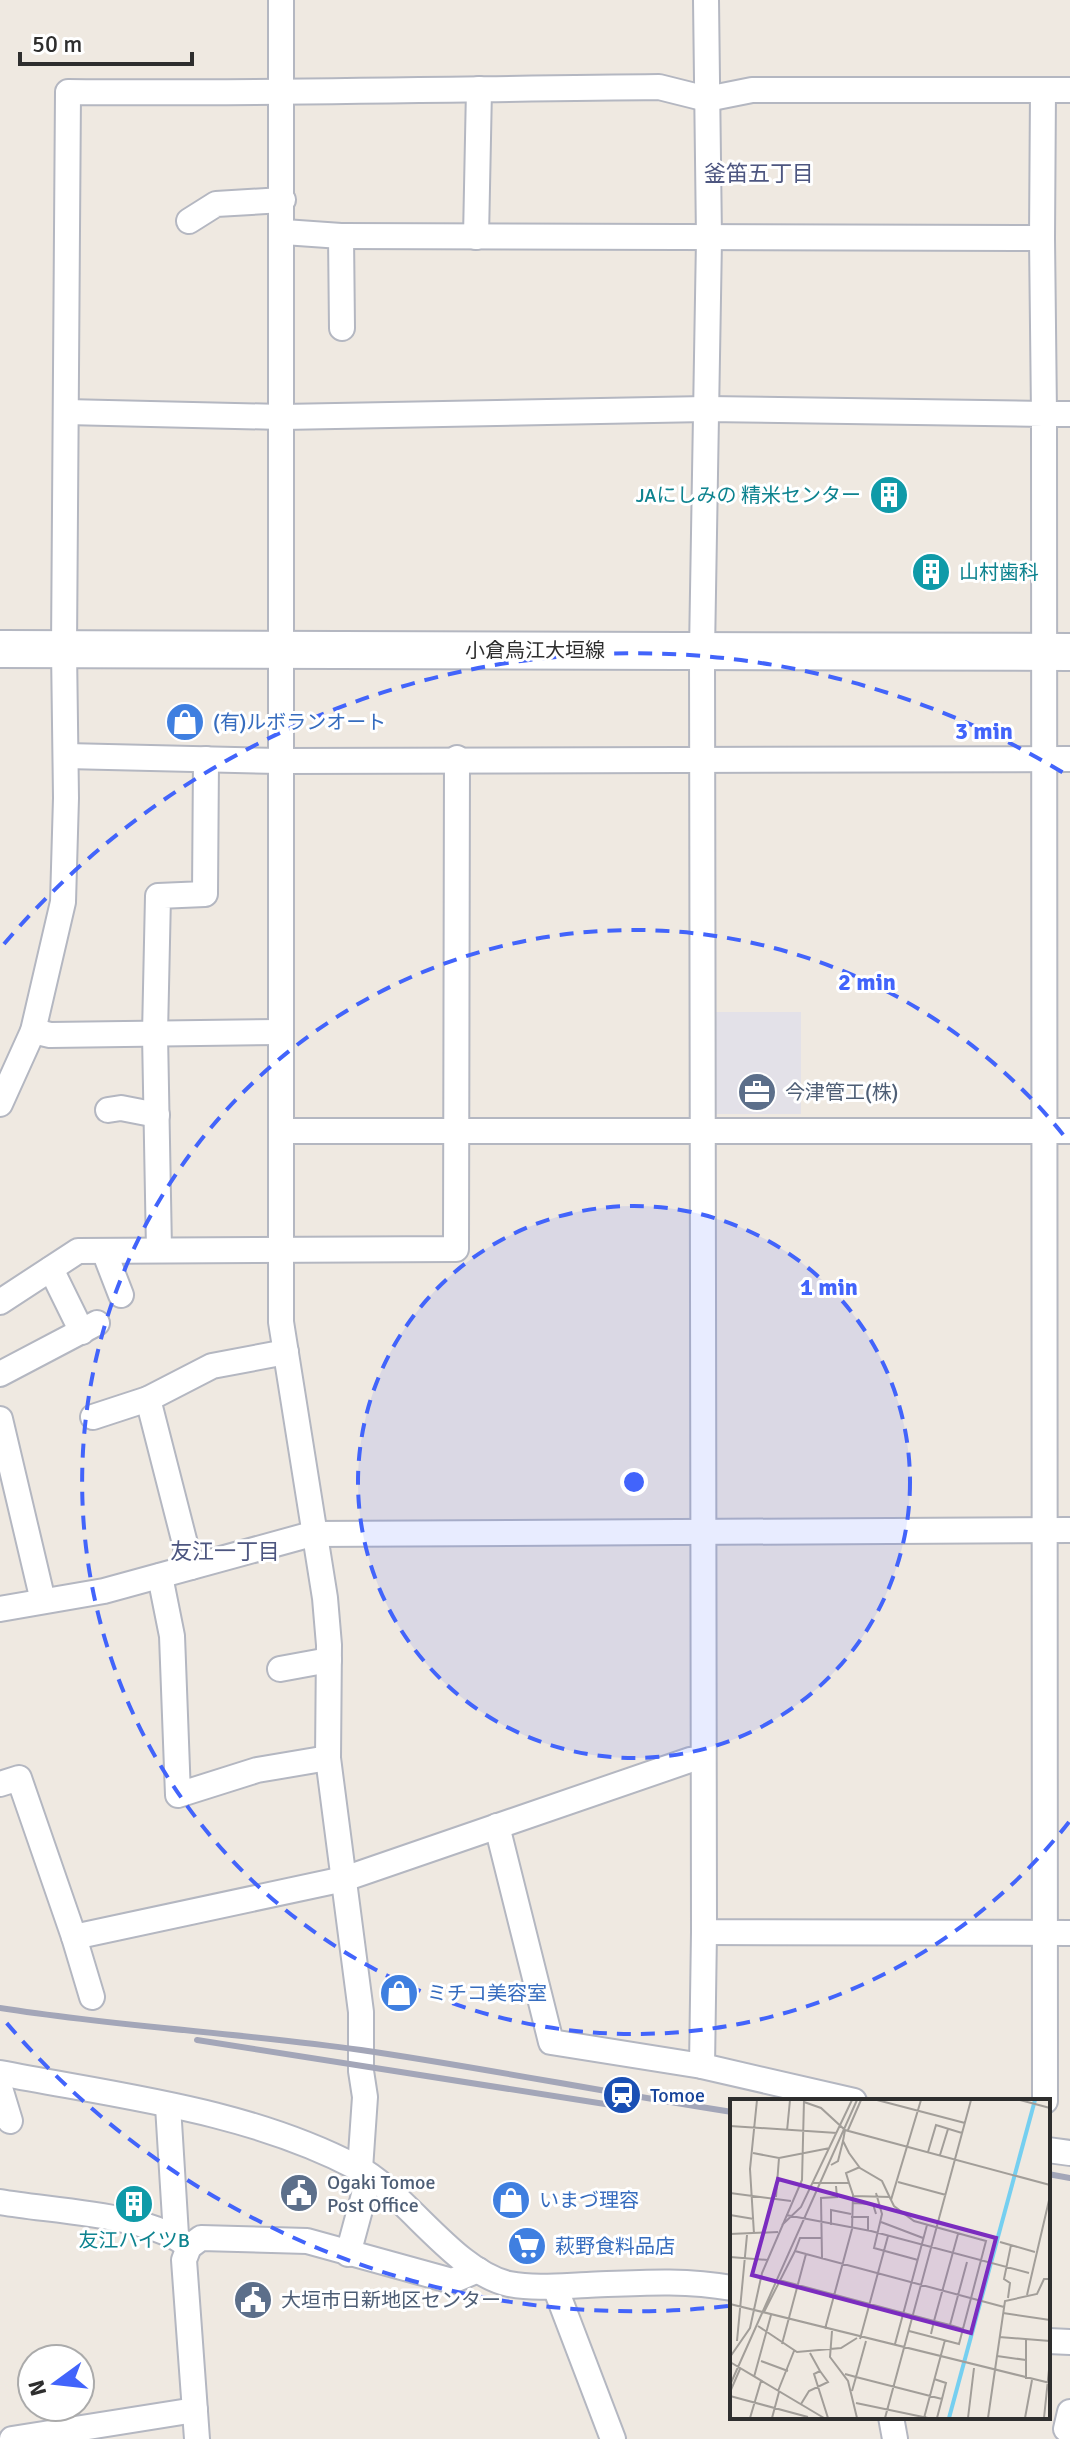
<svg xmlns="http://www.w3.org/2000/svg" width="1070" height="2439" viewBox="0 0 1070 2439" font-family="Signika,'Noto Sans JP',sans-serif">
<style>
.industrial{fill:#e3e1e8}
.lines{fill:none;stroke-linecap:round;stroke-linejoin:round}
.minor-casing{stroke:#b4b7c1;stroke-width:28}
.secondary-casing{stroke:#b4b7c1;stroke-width:40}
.minor{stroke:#fff;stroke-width:24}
.secondary{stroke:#fff;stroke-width:36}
.rail{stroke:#a3a6b8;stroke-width:6}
.ring{fill:none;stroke:#4264fb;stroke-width:4;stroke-dasharray:14 10}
.labels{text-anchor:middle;stroke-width:6;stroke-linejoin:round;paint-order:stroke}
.culture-label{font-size:20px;fill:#0d838f;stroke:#fff;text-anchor:end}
.street-label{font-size:20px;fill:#2e2e2e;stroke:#fff}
.shop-label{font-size:20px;fill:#366cbe;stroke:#fff;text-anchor:start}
.service-label{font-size:20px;fill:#4e5e75;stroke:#fff;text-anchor:start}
.transit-label{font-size:20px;fill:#164399;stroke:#fff;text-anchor:start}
.neighbourhood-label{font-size:22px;fill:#4d5680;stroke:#fff}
.inset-river{fill:none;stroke:#75cff0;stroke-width:4}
.inset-road{fill:none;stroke:#a29e99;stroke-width:2}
.view{fill:#7b2cbf;fill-opacity:0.15;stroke:#7b2cbf;stroke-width:4}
.inset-edge{fill:none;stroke:#2e2e2e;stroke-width:4}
.centre{fill:#4264fb;stroke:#fff;stroke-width:4}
.ring-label{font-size:24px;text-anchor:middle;font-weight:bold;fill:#4264fb;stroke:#fff;stroke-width:6;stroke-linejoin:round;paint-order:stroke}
</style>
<rect width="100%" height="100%" fill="#efe9e1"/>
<rect class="industrial" x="712" y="1012" width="89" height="102"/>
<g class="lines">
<defs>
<g id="minor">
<path d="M281 0V1322L325 1598 329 1645 328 1758 361 2012V2071L365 2097 360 2169 365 2191 348 2254"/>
<path d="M706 0 709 239 702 651 704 1932 1070 1933"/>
<path d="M189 221 216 204 283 200"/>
<path d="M284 232 341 236 342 328"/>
<path d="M341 236 1042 238 1043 90"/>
<path d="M476 237 479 89"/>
<path d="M1042 238 1044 414H1070"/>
<path d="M66 412 282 417 706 409 1044 414 1045 2101"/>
<path d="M66 756 280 761 1070 759"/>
<path d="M33 1031 50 1035 281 1032"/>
<path d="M0 1104 33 1031 63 902 66 798 64 649 68 92C265 94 462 89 659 87L707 99 752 90H1070"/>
<path d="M108 1110 121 1108 157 1115"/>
<path d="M282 1131H1070"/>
<path d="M159 1250 155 1034 158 896 205 894 206 759"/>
<path d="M104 1251 121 1295"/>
<path d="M51 1269 82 1332"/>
<path d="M0 1302 78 1251 456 1249 457 758"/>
<path d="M0 1374 97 1323"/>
<path d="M93 1417 148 1399"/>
<path d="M0 1419 43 1601"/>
<path d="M191 1567 148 1399 212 1366 286 1352"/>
<path d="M160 1576 172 1636 178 1795 257 1770 328 1758"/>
<path d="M0 1609 104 1591 312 1534 1070 1530"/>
<path d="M280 1669 329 1660"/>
<path d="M0 1784 19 1778 74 1937 344 1879 690 1760 703 1759"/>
<path d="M497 1826 551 2042 702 2066 704 1932"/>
<path d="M74 1937 92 1997"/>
<path d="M702 2066 854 2101"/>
<path d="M0 2073C119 2096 247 2110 356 2167 405 2192 454 2272 509 2284 534 2289 562 2286 587 2285 636 2283 683 2279 732 2288"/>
<path d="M0 2088 10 2121"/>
<path d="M168 2106 176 2235"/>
<path d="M1048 2150 1070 2153"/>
<path d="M0 2202C49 2211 153 2214 189 2247"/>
<path d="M555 2287 613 2439"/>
<path d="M1048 2341 1070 2342"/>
<path d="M891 2417 895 2439"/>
<path d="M1066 2429 1070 2412"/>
<path d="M12 2439 195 2410"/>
<path d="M197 2439 184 2260 189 2247 201 2238 307 2241 452 2281 478 2270"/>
</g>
<path id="secondary" d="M0 649 1070 652"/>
</defs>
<use href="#minor" class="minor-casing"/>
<use href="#secondary" class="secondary-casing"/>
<use href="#minor" class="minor"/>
<use href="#secondary" class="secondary"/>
<g class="rail">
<path d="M0 2008C120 2027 241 2033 361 2050 485 2068 608 2093 732 2112"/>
<path d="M197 2040 624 2107"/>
<path d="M1048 2174 1070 2178"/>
</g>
</g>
<circle cx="634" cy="1482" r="276" fill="#4264fb" fill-opacity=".12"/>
<g class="ring">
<circle cx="634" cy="1482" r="276"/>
<path d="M1069 1822A552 552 0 1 1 1069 1142"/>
<path d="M728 2306A829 829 0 0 1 4 2020M4 944A829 829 0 0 1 1067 775"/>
</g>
<defs>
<symbol id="building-disc" viewBox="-11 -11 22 22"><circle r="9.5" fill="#0f9aa8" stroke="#fff"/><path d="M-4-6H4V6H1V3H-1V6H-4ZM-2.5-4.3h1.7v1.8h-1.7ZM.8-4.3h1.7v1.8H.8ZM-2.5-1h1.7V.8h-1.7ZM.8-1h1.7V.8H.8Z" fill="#fff"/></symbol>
<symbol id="shop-disc" viewBox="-11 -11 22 22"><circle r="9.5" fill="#3f7fe0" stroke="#fff"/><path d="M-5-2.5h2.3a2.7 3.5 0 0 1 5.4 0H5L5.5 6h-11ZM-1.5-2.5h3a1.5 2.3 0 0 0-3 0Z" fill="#fff"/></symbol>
<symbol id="office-disc" viewBox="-11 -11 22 22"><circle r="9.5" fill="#5c6f8a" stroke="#fff"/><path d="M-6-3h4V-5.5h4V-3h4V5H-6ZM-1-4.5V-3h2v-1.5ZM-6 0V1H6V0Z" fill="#fff"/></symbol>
<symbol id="station-disc" viewBox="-11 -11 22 22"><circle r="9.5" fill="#1a4fb4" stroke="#fff"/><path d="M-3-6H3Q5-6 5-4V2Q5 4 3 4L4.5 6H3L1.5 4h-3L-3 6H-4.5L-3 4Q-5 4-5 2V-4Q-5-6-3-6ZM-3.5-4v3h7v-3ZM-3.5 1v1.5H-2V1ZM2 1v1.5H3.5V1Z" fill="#fff"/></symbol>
<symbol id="civic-disc" viewBox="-11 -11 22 22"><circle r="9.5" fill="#5c6f8a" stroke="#fff"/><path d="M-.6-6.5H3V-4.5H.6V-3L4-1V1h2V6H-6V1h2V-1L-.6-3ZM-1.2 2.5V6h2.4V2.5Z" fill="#fff"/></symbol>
<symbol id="supermarket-disc" viewBox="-11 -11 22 22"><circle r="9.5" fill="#3f7fe0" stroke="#fff"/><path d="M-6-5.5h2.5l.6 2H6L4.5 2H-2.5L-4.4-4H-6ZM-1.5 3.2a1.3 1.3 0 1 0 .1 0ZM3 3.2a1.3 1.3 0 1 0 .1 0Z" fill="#fff"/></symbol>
</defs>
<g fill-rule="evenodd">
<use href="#building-disc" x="867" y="473" width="44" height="44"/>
<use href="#building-disc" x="909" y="550" width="44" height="44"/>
<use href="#shop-disc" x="163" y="700" width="44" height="44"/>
<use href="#office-disc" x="735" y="1070" width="44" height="44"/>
<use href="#shop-disc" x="377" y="1971" width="44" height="44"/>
<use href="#station-disc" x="600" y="2073" width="44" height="44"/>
<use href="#civic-disc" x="277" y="2171" width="44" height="44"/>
<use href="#shop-disc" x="489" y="2178" width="44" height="44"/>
<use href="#building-disc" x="112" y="2182" width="44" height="44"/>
<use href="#supermarket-disc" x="505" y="2224" width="44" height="44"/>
<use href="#civic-disc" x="231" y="2278" width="44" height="44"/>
</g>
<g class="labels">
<g class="culture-label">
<text x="861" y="502">JAにしみの 精米センター</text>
<text x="959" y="579" text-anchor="start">山村歯科</text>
<text x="134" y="2247" text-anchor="middle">友江ハイツB</text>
</g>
<g class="street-label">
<text x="535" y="657">小倉烏江大垣線</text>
</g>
<g class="shop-label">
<text x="213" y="729">(有)ルボランオート</text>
<text x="427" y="2000">ミチコ美容室</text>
<text x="539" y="2207">いまづ理容</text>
<text x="555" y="2253">萩野食料品店</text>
</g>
<g class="service-label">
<text x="785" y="1099">今津管工(株)</text>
<text x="327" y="2189">Ogaki Tomoe<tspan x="327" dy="23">Post Office</tspan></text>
<text x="281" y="2307">大垣市日新地区センター</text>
</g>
<g class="transit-label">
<text x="650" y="2102">Tomoe</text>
</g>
<g class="neighbourhood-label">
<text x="759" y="181">釜笛五丁目</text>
<text x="225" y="1559">友江一丁目</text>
</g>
</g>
<g transform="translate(730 2099)">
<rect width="320" height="320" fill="#efe9e1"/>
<path class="inset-river" d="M219 319 305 1"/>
<path class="inset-road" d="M147 1 235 24M290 1 320 9M74 3 91 9 115 31 320 86M0 27 107 34M115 31 113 42 119 54 130 69 152 82 161 101M118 31 131 1M57 32 60 1M198 53 206 26 232 34M23 54 49 59 100 49M210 56 218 30M101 66 108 62 113 42M168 83 216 96M83 84H119L123 96 122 130 95 230M119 84 116 74 130 68M0 94 61 102M146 94 152 115 144 149 188 161M123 97 160 98M46 98 49 59M122 104 143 105 146 115M0 116 24 120M56 116 141 132 299 174M121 118H138V132M151 123 193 139M52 126 71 108 122 1M101 126V111L121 115M0 135 48 133M24 135 20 70 27 1M270 143 305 153M76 155 65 152 70 139H91M0 158 38 161M92 159 91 99 107 98 106 87M49 181 204 222 228 135M297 196 320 97M278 199 280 184 274 180 281 146M0 205 320 284M34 213 65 152M273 214 320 221M28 227 67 253 111 249 127 239M233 230 220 226 237 163M102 232 100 258 118 282 127 319M179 232 229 245 256 142 184 122 164 107 161 101 191 1M201 235 204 222 220 226M269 238 320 242M130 240 158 137M296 241V280M7 242 17 136M136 242 126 278 212 300 207 319M52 245 76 155 274 208M165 245 197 126M80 254 90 272 84 275 98 319M267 257 296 261M0 258 20 229 32 174 72 81 74 1M31 262 58 272M0 263 94 319M115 275 126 278 122 292M24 278 41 216M204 280 216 284 212 300M0 286 127 1M48 292 64 252M0 293 10 270M0 297 78 318M126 304 198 319M71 305 79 292 98 283 90 272M20 319 31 282M42 319 49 293M155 319 241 1M194 319 215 241M238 319 244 269M258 319 275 202 307 195 314 180H320M295 319 302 281M314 319 320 261"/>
<path class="view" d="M48 80 266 139 241 234 22 176Z"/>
<rect width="320" height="320" class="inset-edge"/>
</g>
<circle cx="634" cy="1482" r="12" class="centre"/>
<g class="ring-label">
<text x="984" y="739">3 min</text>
<text x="867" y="990">2 min</text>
<text x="829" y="1295">1 min</text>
</g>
<g transform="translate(56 2383) rotate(255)"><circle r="38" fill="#ffffff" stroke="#ababab" stroke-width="2"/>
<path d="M0-6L14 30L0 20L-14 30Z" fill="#4264fb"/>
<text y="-12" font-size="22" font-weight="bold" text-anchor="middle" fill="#2e2e2e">N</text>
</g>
<path d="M20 52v12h172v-12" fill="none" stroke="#2e2e2e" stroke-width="4"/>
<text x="32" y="52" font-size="24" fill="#2e2e2e" stroke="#ffffff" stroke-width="6" paint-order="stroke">50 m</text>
</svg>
